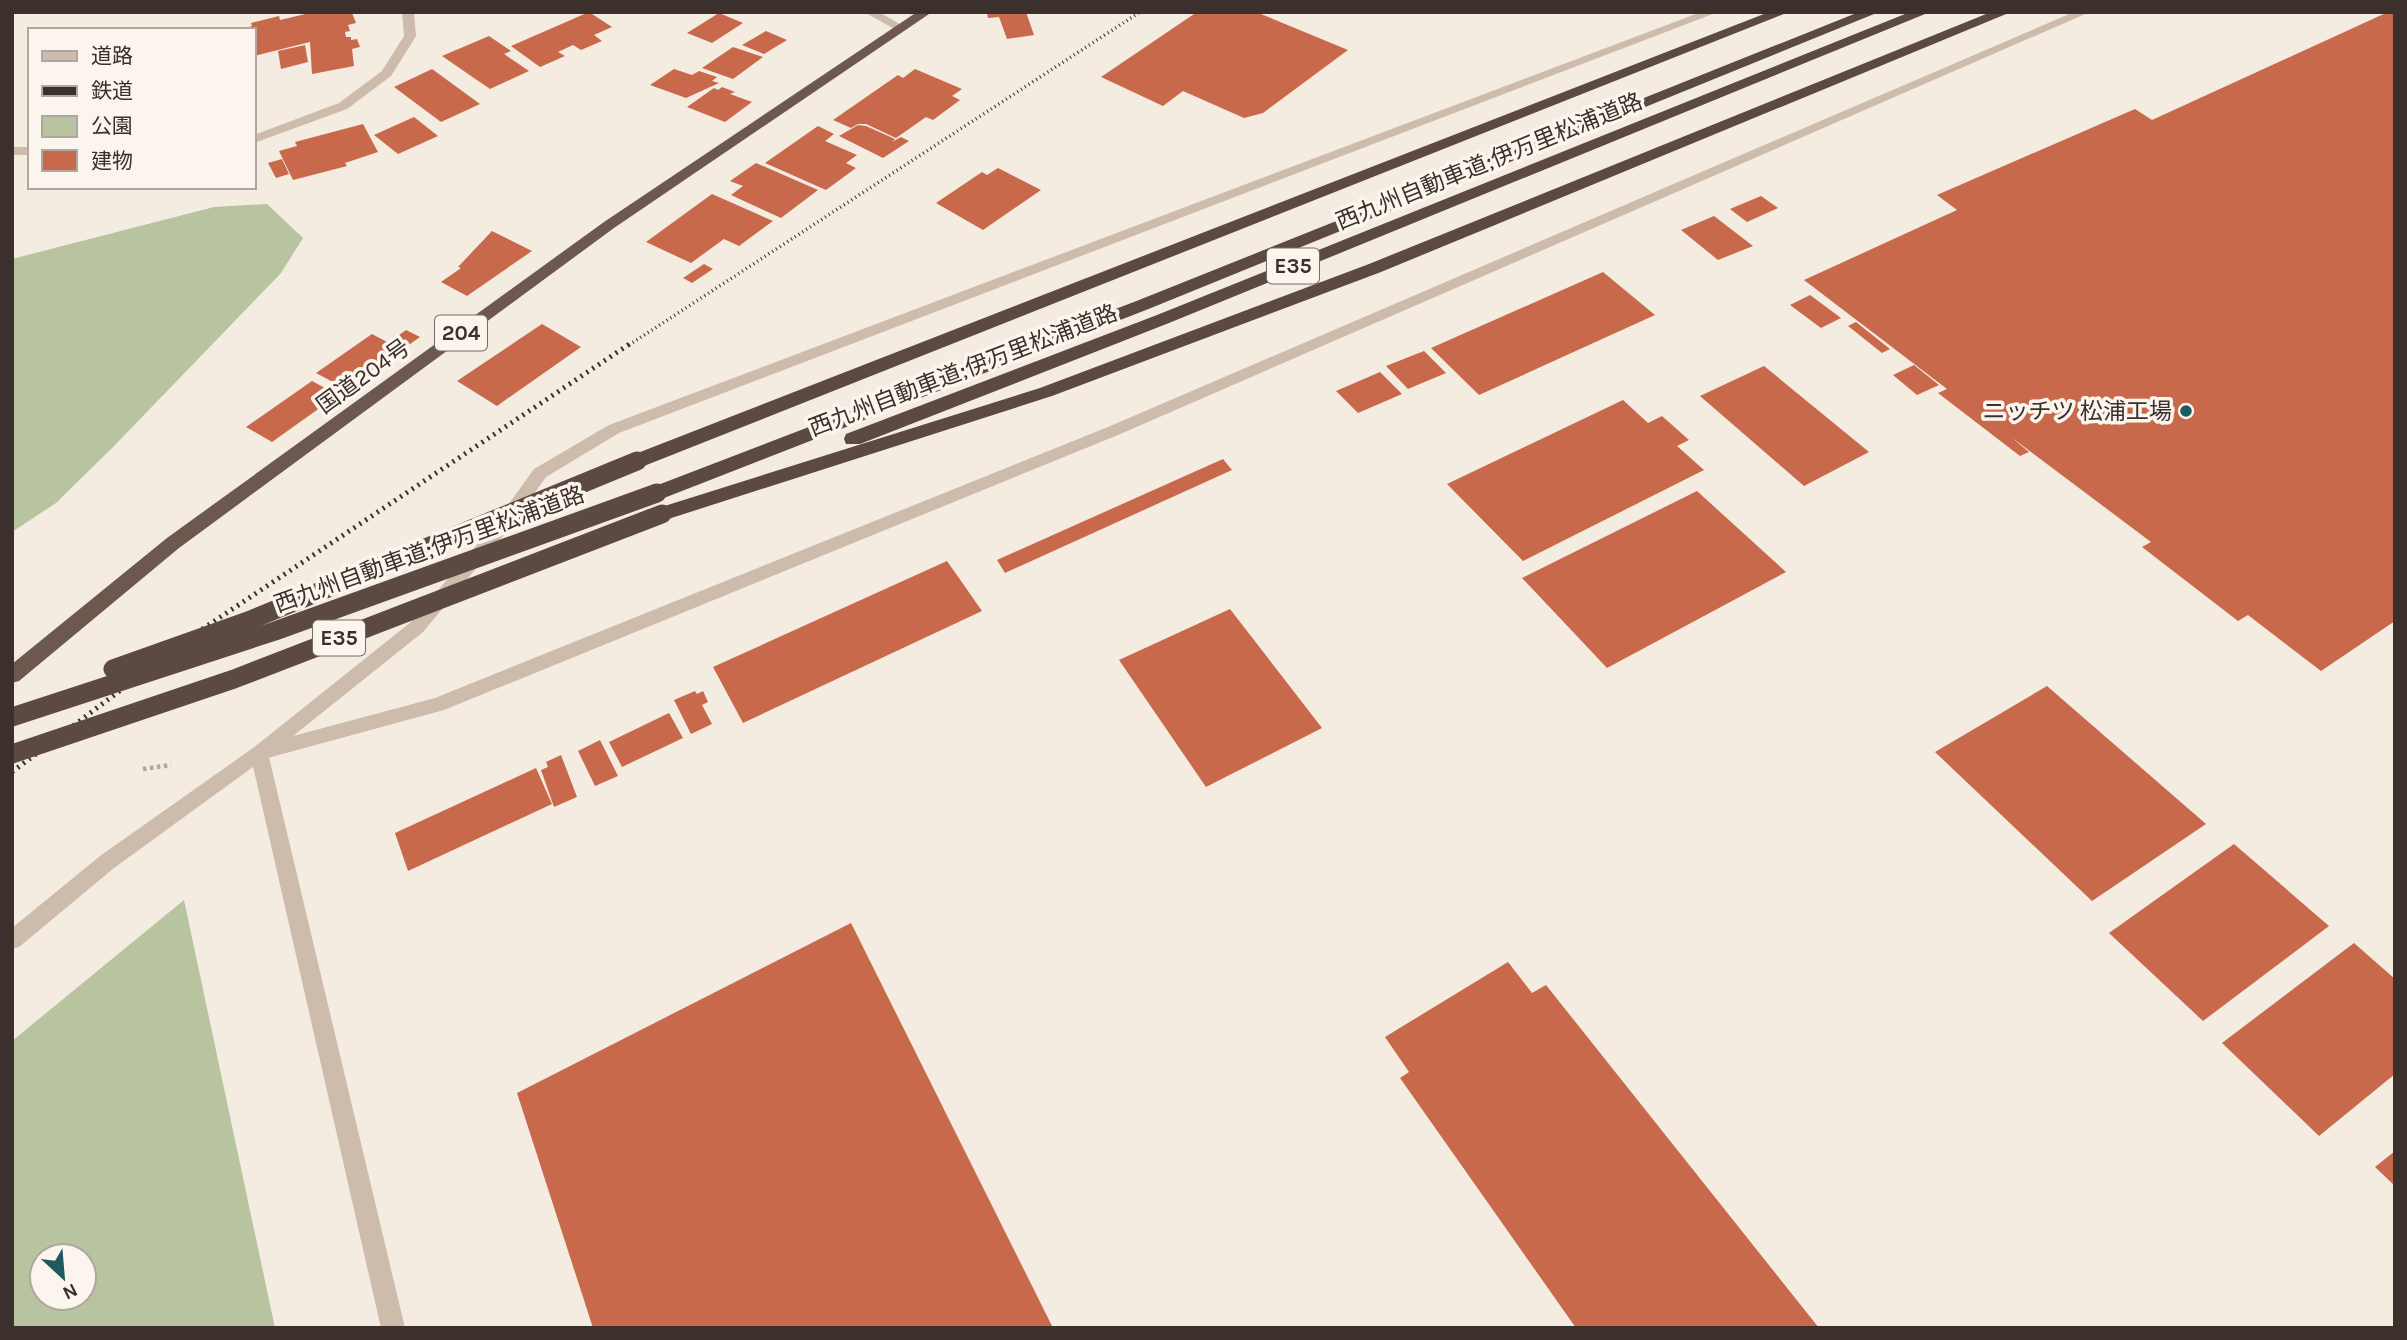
<svg xmlns="http://www.w3.org/2000/svg" width="2407" height="1340" viewBox="0 0 2407 1340" font-family="Karla,'Noto Sans JP',sans-serif">
<style>
.green{fill:#b8c4a0;fill-rule:evenodd}
.building{fill:#c8694b}
.lines{fill:none;stroke-linecap:round;stroke-linejoin:round}
.path{stroke:#b9a596;stroke-width:4.5;stroke-dasharray:3.5 3.5;stroke-linecap:butt}
.service{fill:#cdbbac;fill-rule:evenodd}
.minor{fill:#cdbbac;fill-rule:evenodd}
.tertiary{fill:#cdbbac;fill-rule:evenodd}
.trunk{fill:#6c584f;fill-rule:evenodd}
.motorway{fill:#5c4a42;fill-rule:evenodd}
.rail-far1{stroke:#3b302b;stroke-width:3.5;stroke-dasharray:1 3.5;stroke-linecap:butt}
.rail{stroke:#3b302b;stroke-width:5;stroke-dasharray:2 5;stroke-linecap:butt}
.motorway-bridge{stroke:#5c4a42;stroke-width:19}
.poi-dot{fill:#1f5a5e;stroke:#fbf5ee;stroke-width:2.5}
.labels{text-anchor:middle;stroke-width:7;stroke-linejoin:round;paint-order:stroke}
.shield{fill:#fbf5ee;stroke:#756b66;stroke-width:2}
.shield-label{font-size:21px;font-weight:bold;fill:#3b302b}
.street-label{font-size:23px;fill:#3b302b;stroke:#fbf5ee}
.poi-label{font-size:23px;fill:#3b302b;stroke:#fbf5ee;text-anchor:end}
</style>
<rect width="100%" height="100%" fill="#f4ebe1"/>
<g class="green">
<path d="M267 204 303 238 281 273 114 446 56 503 12 532V259L214 207Z"/>
<path d="M184 900 275 1328H12V1041ZM42 1256H84V1298H42Z"/>
</g>
<g class="building">
<path d="M314 12 352 13 356 23 348 25 350 31 345 32 346 37H351V40L357 39 360 47 352 49 354 66 312 74 310 42 254 56V30H241L252 26 251 23 279 16 280 20Z"/>
<path d="M589 12 612 27 594 35 602 41 581 50 573 45 558 52 565 56 540 67 511 46Z"/>
<path d="M987 12H1026L1034 35 1007 39 999 17 988 18Z"/>
<path d="M1197 12H1256L1348 50 1263 113 1244 118 1183 91 1163 106 1101 77Z"/>
<path d="M2388 12H2395V621L2321 671 2248 615 2238 621 2142 547 2151 542 2011 437 2029 452 2020 456 1938 393 1947 389 1804 280 1957 210 1937 195 2135 109 2152 120Z"/>
<path d="M719 13 743 23 712 43 687 33Z"/>
<path d="M766 31 787 40 764 54 742 45Z"/>
<path d="M489 36 511 51 504 54 529 71 490 89 442 56Z"/>
<path d="M305 45 308 62 281 69 278 51Z"/>
<path d="M733 47 763 57 733 79 702 68Z"/>
<path d="M432 69 480 104 441 122 394 87Z"/>
<path d="M674 69 692 75 699 71 717 77 712 81 719 83 686 98 650 85Z"/>
<path d="M915 69 962 89 952 96 960 100 933 120 926 117 896 138 866 124H858L851 128 833 120 898 75 903 78Z"/>
<path d="M722 87 735 92 730 94 752 102 725 122 687 107 714 88 718 90Z"/>
<path d="M414 117 438 136 398 154 374 135Z"/>
<path d="M363 124 378 152 345 163 347 166 293 180 279 151 297 146 295 142Z"/>
<path d="M858 125 866 126 895 139 892 142 901 137 909 141 883 158 839 136Z"/>
<path d="M818 126 834 134 825 141 857 155 846 163 856 168 826 190 765 163Z"/>
<path d="M282 159 289 174 276 178 268 163Z"/>
<path d="M756 163 818 190 781 218 731 195 743 186 730 181Z"/>
<path d="M998 168 1041 190 983 230 936 203 982 172 987 175Z"/>
<path d="M712 194 773 221 739 246 724 239 691 263 646 242Z"/>
<path d="M1761 196 1778 208 1747 222 1730 209Z"/>
<path d="M1714 216 1753 246 1718 260 1681 230Z"/>
<path d="M492 231 532 251 467 296 441 282 461 268 458 267Z"/>
<path d="M704 264 713 269 692 283 683 278Z"/>
<path d="M1603 272 1655 315 1479 395 1431 348Z"/>
<path d="M1810 295 1841 318 1821 328 1790 305Z"/>
<path d="M1856 322 1890 349 1882 353 1848 326Z"/>
<path d="M542 324 581 347 497 406 457 381Z"/>
<path d="M406 330 420 337 406 347 392 340Z"/>
<path d="M372 334 402 350 346 389 316 373Z"/>
<path d="M1424 351 1446 373 1408 389 1386 366Z"/>
<path d="M1914 365 1939 385 1917 395 1893 375Z"/>
<path d="M1764 366 1869 452 1804 486 1700 396Z"/>
<path d="M1380 372 1402 394 1358 413 1336 391Z"/>
<path d="M312 381 338 395 272 442 246 427Z"/>
<path d="M1623 400 1648 423 1662 416 1689 440 1677 446 1704 470 1523 561 1447 484Z"/>
<path d="M1223 459 1232 470 1005 573 997 560Z"/>
<path d="M1697 491 1786 572 1607 668 1522 578Z"/>
<path d="M947 561 982 611 743 723 713 667Z"/>
<path d="M1230 609 1322 728 1206 787 1119 660Z"/>
<path d="M2047 686 2206 824 2092 901 1935 752Z"/>
<path d="M695 691 697 694 703 691 708 702 702 705 712 724 691 734 674 700Z"/>
<path d="M669 713 683 738 622 767 609 742Z"/>
<path d="M600 740 618 776 595 786 578 751Z"/>
<path d="M561 755 577 797 554 807 541 770 548 767 546 762Z"/>
<path d="M536 768 552 804 408 871 395 833Z"/>
<path d="M2234 844 2329 926 2203 1021 2109 933Z"/>
<path d="M851 923 1053 1328H593L517 1093Z"/>
<path d="M2354 943 2395 979V1074L2319 1136 2222 1043Z"/>
<path d="M1508 962 1532 993 1546 985 1819 1328H1576L1400 1078 1409 1072 1385 1037Z"/>
<path d="M2395 1151V1186L2375 1167Z"/>
</g>
<g class="lines">
<path class="path" d="M143 769 171 765"/>
<path class="service" d="M259 745 265 748 268 753 405 1328H381L250 753 253 748Z"/>
<g class="minor">
<path d="M402 12H414L416 36 391 76 347 109 254 143V135L339 103 382 71 404 36Z"/>
<rect x="12" y="147" width="18" height="8"/>
</g>
<g class="tertiary">
<path d="M864 12H879L908 29 898 31Z"/>
<path d="M1701 12H1718L619 433 546 477 504 535 423 632 293 736 435 698 1108 427 2074 12H2090L1118 435 444 710 264 759 114 868 19 947 12 949V928L100 856 253 748 411 622 492 527 534 469 609 425Z"/>
</g>
<path class="trunk" d="M917 12H932L614 228 179 548 19 681 12 683V664L167 538 604 222Z"/>
<g class="motorway">
<path d="M1769 12H1789L644 466H630L628 461 630 456Z"/>
<path d="M1859 12H1879L1151 308 664 498H650L647 493 650 488 1139 300Z"/>
<path d="M1910 12H1930L1169 323 860 444H846L844 439 846 434 1157 315Z"/>
<path d="M1991 12H2011L1381 272 1052 396 662 521 655 519 652 514 655 509 1040 388 1369 264Z"/>
</g>
<path class="rail-far1" d="M629 345 1140 12"/>
<path class="rail" d="M12 772 195 634 631 343"/>
<g class="motorway-bridge">
<path d="M113 669 248 621 637 461"/>
<path d="M12 717 275 631 657 493"/>
<path d="M12 754 234 679 662 514"/>
</g>
</g>
<circle class="poi-dot" cx="2186" cy="411" r="7"/>
<g class="labels">
<g class="shield">
<rect x="1267" y="248.5" width="52" height="35" rx="5"/>
<rect x="435" y="315.5" width="52" height="35" rx="5"/>
<rect x="313" y="620.5" width="52" height="35" rx="5"/>
</g>
<g class="shield-label">
<text x="1293" y="273">E35</text>
<text x="461" y="340">204</text>
<text x="339" y="645">E35</text>
</g>
<g class="street-label">
<text transform="translate(1489 161) rotate(-22)" y="8">西九州自動車道;伊万里松浦道路</text>
<text transform="translate(963 370) rotate(-21)" y="8">西九州自動車道;伊万里松浦道路</text>
<text transform="translate(363 376) rotate(-36)" y="8">国道204号</text>
<text transform="translate(429 549) rotate(-20)" y="8">西九州自動車道;伊万里松浦道路</text>
</g>
<g class="poi-label">
<text x="2172" y="419">ニッチツ 松浦工場</text>
</g>
</g>
<rect width="2407" height="1340" fill="none" stroke="#3b302b" stroke-width="28"/>
<rect x="28" y="28" width="228" height="161" fill="#fbf5ee" stroke="#aea6a0" stroke-width="2"/>
<rect x="42" y="51" width="35" height="10" fill="#cdbbac" stroke="#aea6a0" stroke-width="2"/>
<text x="91" y="63" font-size="21" fill="#3b302b">道路</text>
<rect x="42" y="86" width="35" height="10" fill="#3b302b" stroke="#aea6a0" stroke-width="2"/>
<text x="91" y="98" font-size="21" fill="#3b302b">鉄道</text>
<rect x="42" y="116" width="35" height="21" fill="#b8c4a0" stroke="#aea6a0" stroke-width="2"/>
<text x="91" y="133" font-size="21" fill="#3b302b">公園</text>
<rect x="42" y="150" width="35" height="21" fill="#c8694b" stroke="#aea6a0" stroke-width="2"/>
<text x="91" y="168" font-size="21" fill="#3b302b">建物</text>
<g transform="translate(63 1277) rotate(154)"><circle r="33" fill="#fbf5ee" stroke="#aea6a0" stroke-width="2"/>
<path d="M0-5L12 26L0 18L-12 26Z" fill="#1f5a5e"/>
<text y="-10" font-size="19" font-weight="bold" text-anchor="middle" fill="#3b302b">N</text>
</g>
</svg>
